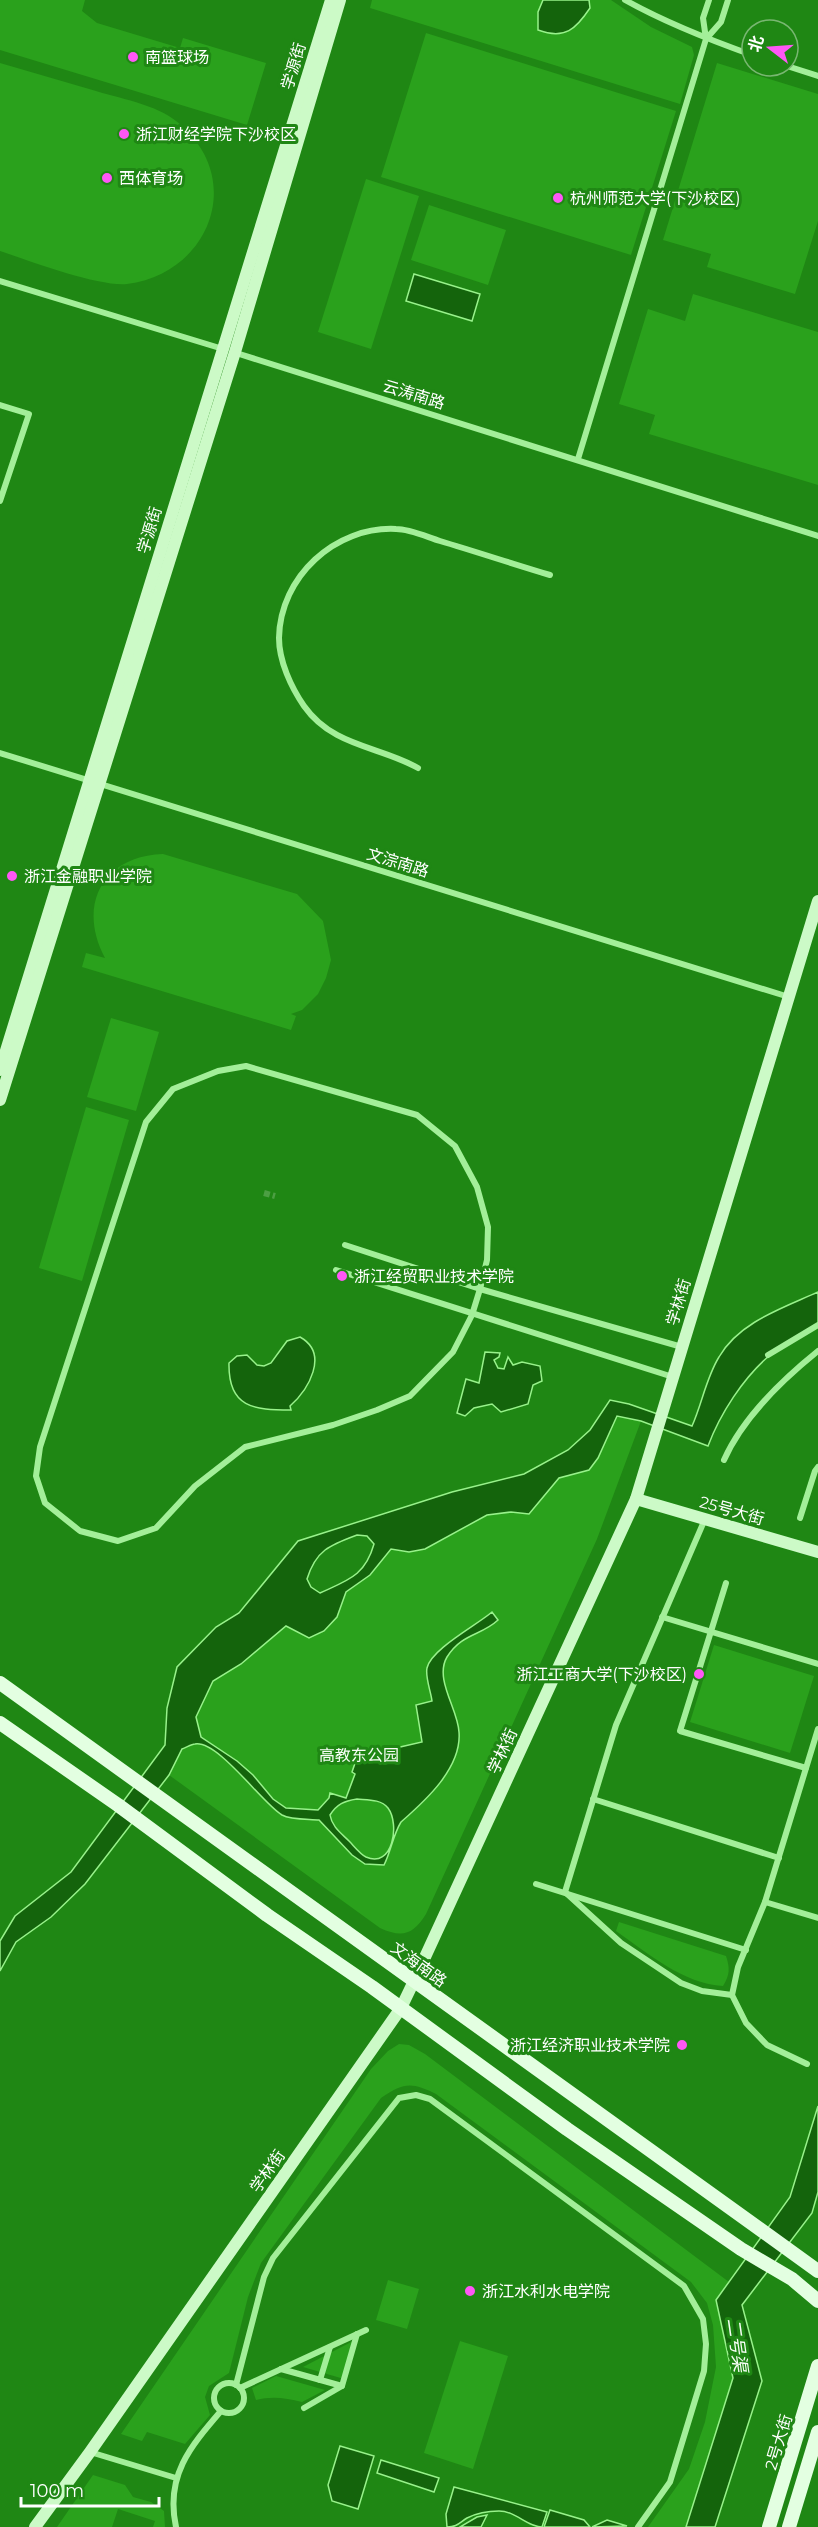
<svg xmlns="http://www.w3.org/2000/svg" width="818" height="2527" viewBox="0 0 818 2527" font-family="Montserrat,'Noto Sans SC',sans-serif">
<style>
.green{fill:#2aa11c}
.water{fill:#14640c;stroke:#98f28b;stroke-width:1.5;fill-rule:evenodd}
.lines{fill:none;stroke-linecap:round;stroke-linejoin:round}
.street-tunnel{stroke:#4c9f43;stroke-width:6;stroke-dasharray:6 3;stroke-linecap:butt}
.street{stroke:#a3ef99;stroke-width:6}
.secondary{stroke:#ccfac7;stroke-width:12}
.primary{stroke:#e3ffe1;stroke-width:14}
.poi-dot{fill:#ff57f6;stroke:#1f8714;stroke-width:2}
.labels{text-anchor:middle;stroke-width:6;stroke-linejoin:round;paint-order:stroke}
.poi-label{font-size:16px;fill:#fff;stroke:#1f8714;text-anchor:start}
.street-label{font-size:16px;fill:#fff;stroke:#1f8714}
.park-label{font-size:16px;fill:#f6fef5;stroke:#1f8714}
.water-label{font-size:18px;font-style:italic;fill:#f7fef6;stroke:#1f8714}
</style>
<rect width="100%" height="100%" fill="#1f8714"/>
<g class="green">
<path d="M0 0H85L82 11 97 23 180 48 183 38 266 63 247 125 0 50Z"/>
<path d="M372 0H611L651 27 692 47 694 55 680 104 370 8Z"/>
<path d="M426 33 676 111 631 255 381 177Z"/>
<path d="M0 63C32 72 64 82 96 91 125 100 161 105 183 127 245 184 207 274 127 284 100 287 29 261 0 251Z"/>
<path d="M717 63 818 94V221L795 294 707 267 711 254 663 240Z"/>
<path d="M366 179 419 196 371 349 318 332Z"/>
<path d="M429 205 506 230 488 285 411 260Z"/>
<path d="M693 294 818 332V485L649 434 655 415 619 404 648 309 685 321Z"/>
<path d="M163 854 297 894 323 921 331 960 326 978 318 994 302 1010 291 1014 296 1016 291 1030 82 967 86 953 105 958C77 906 102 856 163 854Z"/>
<path d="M111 1018 159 1032 136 1111 87 1097Z"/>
<path d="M86 1107 129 1120 82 1281 39 1268Z"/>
<path d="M617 1416 641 1421 597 1539 426 1914C413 1935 402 1938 380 1928L169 1775 213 1681 241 1664 286 1625 309 1638 337 1617 346 1592 370 1575 391 1549 409 1552 439 1542 487 1515 511 1512 529 1514 559 1478 589 1470 598 1458Z"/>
<path d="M714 1645 814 1676 790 1753 690 1722Z"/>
<path d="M619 1922 726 1956C730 1968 730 1975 723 1986 684 1984 647 1953 616 1931Z"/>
<path d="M399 2044 409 2045 425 2054 729 2282 716 2300 733 2378 686 2527H648L689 2469 705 2422 716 2367 713 2325 707 2303 691 2282 436 2094C412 2082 404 2082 381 2098L261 2263 248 2297 229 2373 209 2386 205 2397 210 2415 185 2444 147 2432 142 2441 121 2434 371 2069 388 2051Z"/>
<path d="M388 2280 419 2289 407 2329 376 2320Z"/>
<path d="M355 2340 344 2379 303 2367Z"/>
<path d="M460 2341 508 2356 473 2469 424 2453Z"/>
<path d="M276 2376 325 2390 302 2402C286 2398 272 2396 256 2400L252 2388Z"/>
<path d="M93 2475 125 2485 133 2497 151 2502 164 2511 165 2527H153L155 2521 118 2509 112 2527H57Z"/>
</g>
<g class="water">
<path d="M543 0H589L590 8C576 29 565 40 538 30V12Z"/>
<path d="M414 274 480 294 472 321 406 301Z"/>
<path d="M818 1292V1327C803 1336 784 1344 770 1355 743 1378 720 1414 708 1446L641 1421 617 1416 598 1458 589 1470 559 1478 529 1514 511 1512 487 1515 425 1549 409 1552 391 1549 370 1575 346 1592 337 1617 324 1631 309 1638 286 1626 241 1664 213 1681 196 1717 201 1737 237 1761 253 1775 273 1799 286 1808 318 1810 329 1798 330 1793 346 1798 355 1774 352 1772 360 1749 381 1757 383 1751 422 1742 416 1705 432 1701C431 1692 425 1677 427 1668 431 1649 477 1625 492 1612L498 1620C481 1636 462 1633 447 1657 434 1679 458 1709 459 1732 462 1768 425 1801 401 1822 393 1835 391 1851 384 1865L365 1864 352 1855 319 1820C308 1819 291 1820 282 1815 262 1803 218 1740 195 1744 191 1744 186 1748 182 1749L169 1775 85 1884 51 1917 16 1942 0 1971V1941L15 1916 71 1872 165 1745 167 1708 177 1667 216 1627 239 1613 298 1541 452 1492 524 1474 568 1450 590 1430 610 1400 629 1404 692 1426C702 1404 706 1378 719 1357 739 1322 783 1308 818 1292ZM357 1535 367 1536 374 1544C365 1576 348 1580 320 1593L311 1587 307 1579C316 1550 330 1545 357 1535ZM357 1799C367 1800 381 1799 388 1808 400 1824 393 1869 366 1857 360 1854 354 1846 349 1841 341 1833 332 1827 330 1815 337 1804 344 1801 357 1799Z"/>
<path d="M300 1337C330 1354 308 1390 290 1406L291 1410C254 1410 228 1408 229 1363L237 1356 247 1355 257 1365 264 1366 271 1363 287 1341Z"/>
<path d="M485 1352 500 1353 499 1357 494 1360 498 1368 504 1369 508 1357 513 1365 522 1362 540 1366 542 1381 533 1385 528 1404 501 1412 492 1404 474 1408 465 1416 457 1413 466 1379 479 1383Z"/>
<path d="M818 2106V2192L812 2213 742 2305 762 2381 715 2527H686L733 2378 716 2300 790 2197Z"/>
<path d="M340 2446 374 2456 358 2509 332 2501 328 2485Z"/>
<path d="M381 2460 439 2478 434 2492 377 2473Z"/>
<path d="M454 2487 547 2512 542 2527C527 2527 516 2511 499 2511 488 2511 477 2513 467 2518 459 2523 457 2527 447 2527L446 2514Z"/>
<path d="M550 2510 584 2520 590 2527H544Z"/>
<path d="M487 2515 481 2527H460L477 2517Z"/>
<path d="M607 2520 627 2526 592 2527Z"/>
</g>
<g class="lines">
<path class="street-tunnel" d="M264 1193 275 1196"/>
<g class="street">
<path d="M625 0C666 23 707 39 752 55"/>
<path d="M709 0 703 18 706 39 721 22 728 0"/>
<path d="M787 66 818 76"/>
<path d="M0 281 223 349"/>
<path d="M233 352 818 536"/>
<path d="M0 405 29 414 0 501"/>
<path d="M578 459 706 39"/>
<path d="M0 753 789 997"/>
<path d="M418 768C379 746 333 747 304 706 291 687 279 661 279 638 280 577 335 526 396 529 410 529 427 537 440 541 477 552 513 564 550 575"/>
<path d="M246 1066 417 1115 455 1146 477 1187 488 1227 487 1260 480 1289 472 1315 453 1352 410 1396 377 1410 333 1425 245 1447 195 1486 156 1528 118 1541 80 1531 45 1503 36 1476 40 1447 146 1122 173 1089 218 1071Z"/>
<path d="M345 1245 480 1289 682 1347"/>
<path d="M336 1270 673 1377"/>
<path d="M768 1355 818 1325"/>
<path d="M724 1460C743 1417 782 1380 818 1351"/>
<path d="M800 1518 815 1471 818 1467"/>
<path d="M705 1519 616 1725 565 1892 621 1943 681 1983 702 1991 732 1995"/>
<path d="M726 1583 680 1731 806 1768"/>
<path d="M662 1617 818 1664"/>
<path d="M593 1799 779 1858"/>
<path d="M536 1884 746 1950"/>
<path d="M765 1902 818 1918"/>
<path d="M807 2064 767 2045 746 2023 732 1995 738 1967 765 1902 818 1729"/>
<path d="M281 2369 342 2386 304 2408"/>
<path d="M320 2380 330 2347"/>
<circle cx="229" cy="2398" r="15"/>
<path d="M236 2385 264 2277 273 2258 399 2098 416 2095 430 2099 684 2286 703 2319 706 2344 704 2371 670 2482 638 2527"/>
<path d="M342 2386 357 2334"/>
<path d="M240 2388 366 2330"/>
<path d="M90 2452 176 2478"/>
<path d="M176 2527C165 2476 190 2447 221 2411"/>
</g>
<g class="secondary">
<path d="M0 1070 331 0"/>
<path d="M0 1100 235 352 340 0"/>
<path d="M636 1499 818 1552"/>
<path d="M35 2527 90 2452 401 2008 414 1981 636 1499 818 901"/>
</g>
<g class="primary">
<path d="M0 1683 818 2271"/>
<path d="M0 1723 118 1805 267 1915 372 1987 567 2129 741 2249 792 2279 818 2301"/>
<path d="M769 2527 818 2366"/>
<path d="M789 2527 818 2432"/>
</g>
</g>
<g class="poi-dot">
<circle cx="133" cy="57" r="6"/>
<circle cx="124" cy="134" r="6"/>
<circle cx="107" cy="178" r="6"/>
<circle cx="558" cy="198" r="6"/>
<circle cx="12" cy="876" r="6"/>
<circle cx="342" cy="1276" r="6"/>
<circle cx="699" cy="1674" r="6"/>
<circle cx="682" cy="2045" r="6"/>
<circle cx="470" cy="2291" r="6"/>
</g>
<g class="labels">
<g class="poi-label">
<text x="145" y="63">南篮球场</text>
<text x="136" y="140">浙江财经学院下沙校区</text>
<text x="119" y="184">西体育场</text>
<text x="570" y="204">杭州师范大学(下沙校区)</text>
<text x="24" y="882">浙江金融职业学院</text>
<text x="354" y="1282">浙江经贸职业技术学院</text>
<text x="687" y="1680" text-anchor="end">浙江工商大学(下沙校区)</text>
<text x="670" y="2051" text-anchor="end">浙江经济职业技术学院</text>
<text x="482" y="2297">浙江水利水电学院</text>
</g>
<g class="street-label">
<text transform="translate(293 66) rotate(-73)" y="6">学源街</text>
<text transform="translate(414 394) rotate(17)" y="6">云涛南路</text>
<text transform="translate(149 530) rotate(-73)" y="6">学源街</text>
<text transform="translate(398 862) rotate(17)" y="6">文淙南路</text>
<text transform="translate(678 1302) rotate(-73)" y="6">学林街</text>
<text transform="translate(732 1510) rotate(16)" y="6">25号大街</text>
<text transform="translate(502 1751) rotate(-65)" y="6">学林街</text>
<text transform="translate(419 1964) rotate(36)" y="6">文海南路</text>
<text transform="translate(267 2171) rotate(-55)" y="6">学林街</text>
<text transform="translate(778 2442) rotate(-73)" y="6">2号大街</text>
</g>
<g class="park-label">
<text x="359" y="1761">高教东公园</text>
</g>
<g class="water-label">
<text transform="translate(737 2345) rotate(82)" y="6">二号渠</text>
</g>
</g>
<g transform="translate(770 48) rotate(287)"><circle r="28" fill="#1f8714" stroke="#79b772" stroke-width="1.5"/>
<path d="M0-4.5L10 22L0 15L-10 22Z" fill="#ff57f6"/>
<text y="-9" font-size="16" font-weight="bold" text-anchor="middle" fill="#ffffff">北</text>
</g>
<path d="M21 2497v9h138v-9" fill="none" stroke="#ffffff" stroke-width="3"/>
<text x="30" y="2497" font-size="18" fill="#ffffff" stroke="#1f8714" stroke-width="4.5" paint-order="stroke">100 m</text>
</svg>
